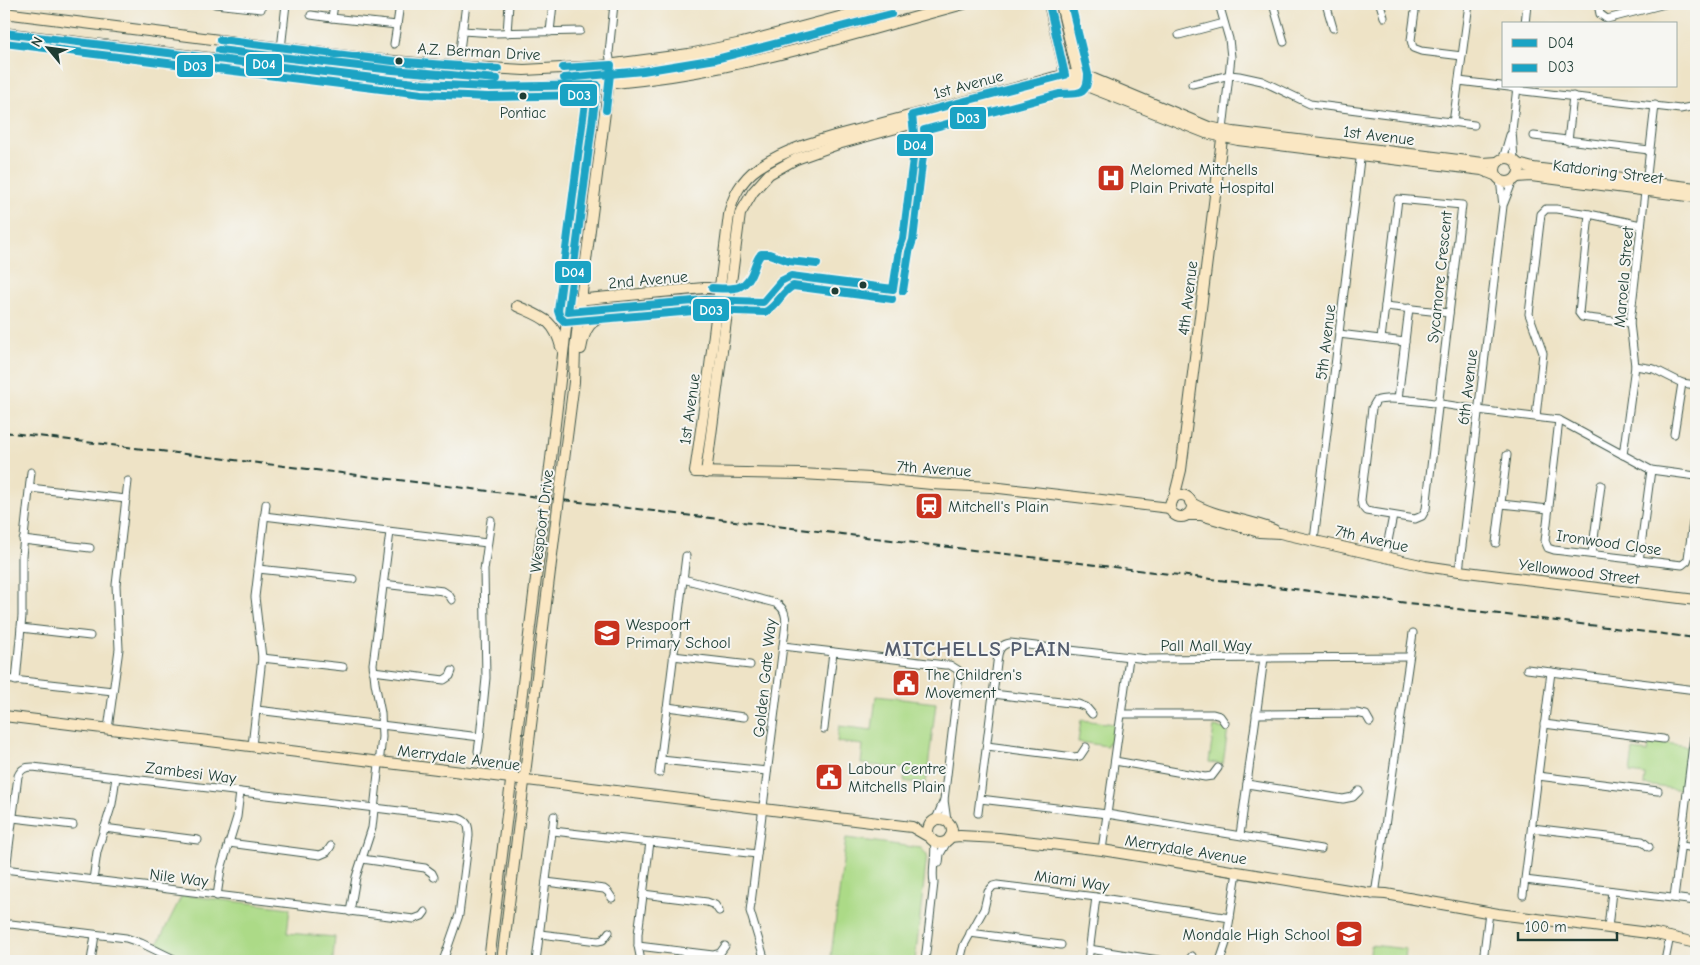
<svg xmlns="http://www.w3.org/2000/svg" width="1700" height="965" viewBox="0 0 1700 965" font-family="'Comic Neue',sans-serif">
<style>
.green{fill:#acda87;stroke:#668c5e}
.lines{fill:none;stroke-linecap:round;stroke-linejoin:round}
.street-casing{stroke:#3e564a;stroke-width:9}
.secondary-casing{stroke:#3e564a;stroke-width:12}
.street{stroke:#fff;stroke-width:7}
.secondary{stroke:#fae7c3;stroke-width:10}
.rail{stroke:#1f3d34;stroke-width:2;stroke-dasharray:8 4;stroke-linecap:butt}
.secondary-bridge-casing{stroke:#3e564a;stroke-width:12;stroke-linecap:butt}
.secondary-bridge{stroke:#fae7c3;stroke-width:10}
.bus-1-casing{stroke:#f6f6f2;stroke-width:11}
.bus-2-casing{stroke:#f6f6f2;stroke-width:11}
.bus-1{stroke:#1aa3c4;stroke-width:8}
.bus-2{stroke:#1aa3c4;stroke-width:8}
.bus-dot{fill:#1f3d34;stroke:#f6f6f2;stroke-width:2}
.labels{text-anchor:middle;stroke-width:4;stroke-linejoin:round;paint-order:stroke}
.bus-label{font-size:15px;fill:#1f3d34;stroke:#f6f6f2}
.street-label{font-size:16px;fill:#1f3d34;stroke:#f6f6f2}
.poi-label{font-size:16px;fill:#1f3d34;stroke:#f6f6f2;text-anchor:start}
.district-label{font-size:21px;font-weight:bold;letter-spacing:1px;fill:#545d6e;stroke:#f6f6f2}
.line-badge{stroke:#f6f6f2;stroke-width:2}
.badge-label{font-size:14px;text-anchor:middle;font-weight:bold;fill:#fff}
</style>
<rect width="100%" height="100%" fill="#f6f6f2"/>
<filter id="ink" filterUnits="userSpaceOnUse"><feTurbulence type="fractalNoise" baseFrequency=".02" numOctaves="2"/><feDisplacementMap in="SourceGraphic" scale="10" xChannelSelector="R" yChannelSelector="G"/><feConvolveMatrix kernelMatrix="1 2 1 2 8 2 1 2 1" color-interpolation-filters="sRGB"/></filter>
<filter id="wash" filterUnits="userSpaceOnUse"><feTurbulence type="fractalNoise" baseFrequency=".0096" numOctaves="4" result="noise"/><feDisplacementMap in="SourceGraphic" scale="20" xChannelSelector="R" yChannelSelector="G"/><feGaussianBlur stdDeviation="1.12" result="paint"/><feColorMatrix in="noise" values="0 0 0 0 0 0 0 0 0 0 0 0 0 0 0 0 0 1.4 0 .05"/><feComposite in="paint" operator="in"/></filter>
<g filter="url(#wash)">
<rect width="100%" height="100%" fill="#eee3c6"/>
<g class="green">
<path d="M876 696 936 703 926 784 904 781 906 769 861 764 863 745 837 742 839 726 872 730Z"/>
<path d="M1081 720 1115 724 1112 743 1108 742 1107 746 1078 742Z"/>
<path d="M1214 727 1228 729 1223 764 1209 762Z"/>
<path d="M1649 741 1688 746 1683 790 1644 785 1645 775 1630 773 1633 750 1648 752Z"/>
<path d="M846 838 921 848 927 855 915 961H873L831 956Z"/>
<path d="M182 895 290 908 287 933 335 937 333 959 334 961H251L246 959 244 961H191L157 945Z"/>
<path d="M1371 945 1406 949 1405 961H1369Z"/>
</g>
</g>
<g filter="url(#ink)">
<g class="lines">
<defs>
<g id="street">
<path d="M215 4 261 9"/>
<path d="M334 4 332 18 397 25 400 4"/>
<path d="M1219 4 1229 39 1231 57 1223 130"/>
<path d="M1273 4 1284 42"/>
<path d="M1326 4 1333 28"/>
<path d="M1380 4 1384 17"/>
<path d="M1416 4 1411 40 1413 48 1421 51 1462 56"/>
<path d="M1598 4 1600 14 1607 19 1665 4"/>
<path d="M311 15 332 18"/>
<path d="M1525 24 1527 4"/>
<path d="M462 31 495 33 580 31"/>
<path d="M550 32 553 4"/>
<path d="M507 33 509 4"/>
<path d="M1179 35 1224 23"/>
<path d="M394 44 397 25"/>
<path d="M460 50 466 4"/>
<path d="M611 65 609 53 614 4"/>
<path d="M279 67 286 4"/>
<path d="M1459 81 1509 87 1524 91 1680 109 1696 106"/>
<path d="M1192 84 1230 75 1239 76 1262 81 1310 104 1474 125"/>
<path d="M1453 123 1469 4"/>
<path d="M1534 136 1649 150"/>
<path d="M1568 141 1573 96"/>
<path d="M1503 159 1510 135"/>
<path d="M1514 160 1512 130 1517 87"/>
<path d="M1504 203 1513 180"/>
<path d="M1589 214 1579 313 1582 317 1588 318 1630 323"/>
<path d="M1385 306 1449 313"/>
<path d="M1339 334 1405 342"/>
<path d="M1381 339 1398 199 1462 205C1449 307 1438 408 1426 509L1422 516 1415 519 1366 511 1362 506 1361 500 1372 408 1376 401C1389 394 1451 406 1469 408H1470L1478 410 1559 420 1651 470 1696 476"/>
<path d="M1635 366 1654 369 1682 383 1696 385"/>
<path d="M1398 399 1409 308"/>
<path d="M1536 416 1543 353 1529 314 1541 214 1546 209H1556L1589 214 1641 225"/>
<path d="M1559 420 1545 541 1548 548 1554 550 1682 565 1687 561 1688 558 1694 515"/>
<path d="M1674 434 1682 383"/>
<path d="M1623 455 1635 366 1630 323 1655 105"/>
<path d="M30 488 126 499"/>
<path d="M1501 504 1549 509"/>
<path d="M264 516 487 543"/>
<path d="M23 540 90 548"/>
<path d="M1314 540 1361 151"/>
<path d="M1496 543 1507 455"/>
<path d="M1592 554 1601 485"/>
<path d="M1385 556 1393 516"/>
<path d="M1639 561 1651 470"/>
<path d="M258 569 353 579"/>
<path d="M1459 571 1503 206 1500 179"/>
<path d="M683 579 775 603C792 610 784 632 783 646L750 911 765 961"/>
<path d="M383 584 443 591 449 595 452 600"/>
<path d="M21 628 90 636"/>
<path d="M783 646 945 665H950L958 670 959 675 944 800 947 821"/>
<path d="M673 656 750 665"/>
<path d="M262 658 343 667"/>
<path d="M1527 669 1696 690"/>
<path d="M373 671 444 680 450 676 452 671"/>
<path d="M4 679 113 691"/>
<path d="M16 681 22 616V556L31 472"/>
<path d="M993 694 1078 704 1086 707 1092 714"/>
<path d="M667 707 744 717"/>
<path d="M257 710 480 737 486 678 484 570 491 520"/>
<path d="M1122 714H1213L1220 716 1225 723"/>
<path d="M1256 714 1356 713 1366 715 1370 722"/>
<path d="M1544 724 1663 739"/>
<path d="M108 729 119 649 116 585 128 481"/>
<path d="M824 729 833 652"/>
<path d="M252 746 262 658 255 597 266 504"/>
<path d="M987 746 1074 757 1080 756 1086 747"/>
<path d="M478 751 480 737"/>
<path d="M661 760 767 771"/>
<path d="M1115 761 1205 777 1212 776 1218 768"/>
<path d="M659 773 686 556"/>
<path d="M1538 776 1658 791"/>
<path d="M1247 784 1343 799 1353 797 1359 791"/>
<path d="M1687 794 1696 795"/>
<path d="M980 799 1107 814 1321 849"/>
<path d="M978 813 998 655C999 648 1003 644 1010 643L1147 659 1409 657"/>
<path d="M13 818 73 825"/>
<path d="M936 819 944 800"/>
<path d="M104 828 198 840"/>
<path d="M1532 828 1642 841 1649 847"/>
<path d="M553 831 757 854"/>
<path d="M1240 835 1264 658"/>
<path d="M229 843 320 855 327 852 331 846"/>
<path d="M1681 846 1696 848"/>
<path d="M1102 850 1129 658"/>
<path d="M362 859 425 868 432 873 434 877"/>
<path d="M939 863 940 854 948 840"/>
<path d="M4 869 414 919 422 916 425 912"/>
<path d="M6 870 18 776C21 769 25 767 33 767L458 818C468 821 469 826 469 836L459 915 443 961"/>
<path d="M93 880 97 852 112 804 116 777"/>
<path d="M1525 880 1696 901"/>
<path d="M546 882 604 889 608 892 612 898"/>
<path d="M643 894 707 902 715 905 719 911"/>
<path d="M1372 895 1376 888 1413 633"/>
<path d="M1523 895 1551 672"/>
<path d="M217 896 221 869 237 817 240 792"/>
<path d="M1674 898 1696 720"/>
<path d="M350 912 356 877 372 828 382 737 381 713 375 683 373 664 390 532"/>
<path d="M4 925 11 924 126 938 141 943 178 961"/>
<path d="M1608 928 1612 891"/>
<path d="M970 933 1061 945"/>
<path d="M540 934 598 941 603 940 609 932"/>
<path d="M638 946 713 955 720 953 725 946"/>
<path d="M1089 949 1165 961"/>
<path d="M91 961 95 935"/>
<path d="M536 961 554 816"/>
<path d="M641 961 638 946V934L650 842"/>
<path d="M925 961 934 883C931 869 937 855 934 840"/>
<path d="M960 961 964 945 984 909 988 892 993 886 997 885 1096 897 1230 918"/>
<path d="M1088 961 1096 897"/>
<path d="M1188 961 1192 956"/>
<path d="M1220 961 1226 943 1237 872"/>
<path d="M1483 961 1489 912"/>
<path d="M1665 961 1670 936"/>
</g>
<g id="secondary">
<path d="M1049 4 1063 64 1065 81"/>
<path d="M1061 4 1078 75V81"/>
<path d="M4 13 372 59 451 66 524 70 600 66 689 54 742 43 888 4"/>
<path d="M4 33 423 84C523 92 623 87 722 67 803 51 884 25 964 4"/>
<circle cx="1507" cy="170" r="12"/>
<path d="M1518 164 1533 168 1696 188"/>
<path d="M1517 177 1531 176 1696 197"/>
<path d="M576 300 704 288H724"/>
<path d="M517 306C541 317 554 319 561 347"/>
<path d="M574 312 705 300H724"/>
<path d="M581 349C585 327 590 320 611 314"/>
<path d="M551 459 573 267 600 66"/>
<path d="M564 460 574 382 575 349 581 300 611 65"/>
<path d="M706 473 740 214 753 192 769 174 796 159 838 144 1057 84 1070 83 1084 85 1206 133 1238 140 1482 170 1497 176"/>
<circle cx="1181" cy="506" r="11"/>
<path d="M1174 498 1181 470 1223 131"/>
<path d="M1190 502C1213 517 1248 519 1274 530"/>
<path d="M1170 508 991 487 931 484 870 478 802 474 695 472 710 366 729 215C732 197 742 179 758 168 789 146 831 137 868 127 930 110 993 95 1055 77 1068 74 1081 74 1094 79L1209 127 1233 132 1483 163 1498 162"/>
<path d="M1187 515H1201L1259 532 1280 533 1425 566 1459 571 1696 600"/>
<path d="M4 716 903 826 912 827 931 838"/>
<circle cx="940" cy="831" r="12"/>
<path d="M950 837 960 836 999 838 1102 850 1367 893 1386 894 1498 914 1656 934 1696 943"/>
<path d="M489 961 543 521"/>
<path d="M502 961 556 522"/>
</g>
</defs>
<use href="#street" class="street-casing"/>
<use href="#secondary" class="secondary-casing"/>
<use href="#street" class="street"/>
<use href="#secondary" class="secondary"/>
<path class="rail" d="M4 432 1696 638"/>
<defs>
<g id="secondary-bridge">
<path d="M543 521 551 459"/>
<path d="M556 522 564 460"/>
</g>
</defs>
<use href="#secondary-bridge" class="secondary-bridge-casing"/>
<use href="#secondary-bridge" class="secondary-bridge"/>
<defs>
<g id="bus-1">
<path d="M4 33 423 84 488 87 597 85 568 312 705 300 763 302 781 281 791 276 893 289 899 250 903 239 915 143 912 115 1065 75 1049 4"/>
<path d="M220 40 393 61 498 69"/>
<path d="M563 68 611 65 606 110"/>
<path d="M712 288C733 289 746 292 754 268 756 262 757 259 761 254H769L789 261 817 264"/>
</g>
<g id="bus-2">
<path d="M4 43 422 94 488 97 586 95 558 311 560 317 565 322 705 310 765 312C777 307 781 292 793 286L892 299"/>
<path d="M219 50 393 70 497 79"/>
<path d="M564 78 643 71 716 59 891 14"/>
<path d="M903 291 909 252 913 240 925 138 924 130 1059 94C1077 93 1088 97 1088 74L1071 4"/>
</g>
</defs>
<use href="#bus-1" class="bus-1-casing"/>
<use href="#bus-2" class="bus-2-casing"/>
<use href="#bus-1" class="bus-1"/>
<use href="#bus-2" class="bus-2"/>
</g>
</g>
<defs>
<symbol id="hospital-square" viewBox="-11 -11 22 22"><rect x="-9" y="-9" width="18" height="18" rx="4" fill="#c8321e" stroke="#f6f6f2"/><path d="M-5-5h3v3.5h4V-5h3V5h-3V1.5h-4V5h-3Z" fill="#fff"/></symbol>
<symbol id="station-square" viewBox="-11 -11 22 22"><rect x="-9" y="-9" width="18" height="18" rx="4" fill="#c8321e" stroke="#f6f6f2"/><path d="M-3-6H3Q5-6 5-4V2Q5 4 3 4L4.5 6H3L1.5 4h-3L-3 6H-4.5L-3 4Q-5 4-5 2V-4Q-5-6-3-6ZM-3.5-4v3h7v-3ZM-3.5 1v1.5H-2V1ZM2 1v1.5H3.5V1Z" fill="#fff"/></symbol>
<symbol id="school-square" viewBox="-11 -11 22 22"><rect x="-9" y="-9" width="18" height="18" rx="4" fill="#c8321e" stroke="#f6f6f2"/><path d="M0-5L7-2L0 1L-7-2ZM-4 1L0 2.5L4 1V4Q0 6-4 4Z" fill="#fff"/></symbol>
<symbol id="civic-square" viewBox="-11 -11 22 22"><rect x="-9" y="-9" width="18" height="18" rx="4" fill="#c8321e" stroke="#f6f6f2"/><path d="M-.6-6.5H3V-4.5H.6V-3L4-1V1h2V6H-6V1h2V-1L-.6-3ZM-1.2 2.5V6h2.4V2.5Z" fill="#fff"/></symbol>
</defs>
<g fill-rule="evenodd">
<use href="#hospital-square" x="1095" y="162" width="32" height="32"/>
<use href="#station-square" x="913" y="490" width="32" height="32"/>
<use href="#school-square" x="591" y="617" width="32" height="32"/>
<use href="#civic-square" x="890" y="667" width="32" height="32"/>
<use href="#civic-square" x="813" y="761" width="32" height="32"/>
<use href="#school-square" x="1333" y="918" width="32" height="32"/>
</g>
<g class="bus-dot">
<circle cx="399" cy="61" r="4.5"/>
<circle cx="523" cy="96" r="4.5"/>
<circle cx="863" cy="285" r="4.5"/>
<circle cx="835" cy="291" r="4.5"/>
</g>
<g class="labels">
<g class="bus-label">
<text x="523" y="118">Pontiac</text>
</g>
<g class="street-label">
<text transform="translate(479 51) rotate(3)" y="6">A.Z. Berman Drive</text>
<text transform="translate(968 84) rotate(-15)" y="6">1st Avenue</text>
<text transform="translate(1379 135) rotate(7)" y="6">1st Avenue</text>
<text transform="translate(1608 171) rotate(7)" y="6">Katdoring Street</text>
<text transform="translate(1439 277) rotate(-84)" y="6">Sycamore Crescent</text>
<text transform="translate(1623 277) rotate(-85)" y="6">Maroela Street</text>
<text transform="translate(648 279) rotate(-5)" y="6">2nd Avenue</text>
<text transform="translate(1187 298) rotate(-83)" y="6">4th Avenue</text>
<text transform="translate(1325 342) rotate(-83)" y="6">5th Avenue</text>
<text transform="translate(1467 387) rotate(-83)" y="6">6th Avenue</text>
<text transform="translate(689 409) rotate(-82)" y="6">1st Avenue</text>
<text transform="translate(934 468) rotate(4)" y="6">7th Avenue</text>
<text transform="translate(541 521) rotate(-83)" y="6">Wespoort Drive</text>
<text transform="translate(1372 538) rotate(13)" y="6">7th Avenue</text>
<text transform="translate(1609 542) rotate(8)" y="6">Ironwood Close</text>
<text transform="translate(1579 571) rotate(7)" y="6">Yellowwood Street</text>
<text x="1206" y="651">Pall Mall Way</text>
<text transform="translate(764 678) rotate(-84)" y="6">Golden Gate Way</text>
<text transform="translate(459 757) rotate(7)" y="6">Merrydale Avenue</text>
<text transform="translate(191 772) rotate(7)" y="6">Zambesi Way</text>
<text transform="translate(1186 849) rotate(9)" y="6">Merrydale Avenue</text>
<text transform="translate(179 877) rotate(7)" y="6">Nile Way</text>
<text transform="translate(1072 880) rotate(8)" y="6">Miami Way</text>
</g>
<g class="poi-label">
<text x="1130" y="175">Melomed Mitchells<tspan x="1130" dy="18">Plain Private Hospital</tspan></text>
<text x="948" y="512">Mitchell's Plain</text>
<text x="626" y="630">Wespoort<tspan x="626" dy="18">Primary School</tspan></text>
<text x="925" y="680">The Children's<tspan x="925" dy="18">Movement</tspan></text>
<text x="848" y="774">Labour Centre<tspan x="848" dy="18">Mitchells Plain</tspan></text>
<text x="1330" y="940" text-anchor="end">Mondale High School</text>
</g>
<g class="district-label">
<text x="978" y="656">MITCHELLS PLAIN</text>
</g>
</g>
<g class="line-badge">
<rect x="245" y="53" width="38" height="24" rx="5" fill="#1aa3c4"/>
<rect x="176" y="54" width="38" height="24" rx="5" fill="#1aa3c4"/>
<rect x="559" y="83" width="39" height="24" rx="5" fill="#1aa3c4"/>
<rect x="949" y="106" width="38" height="24" rx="5" fill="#1aa3c4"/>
<rect x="896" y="133" width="38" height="24" rx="5" fill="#1aa3c4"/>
<rect x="554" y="260" width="38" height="24" rx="5" fill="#1aa3c4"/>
<rect x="692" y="298" width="38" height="24" rx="5" fill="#1aa3c4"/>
</g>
<g class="badge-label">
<text x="264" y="69">D04</text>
<text x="195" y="71">D03</text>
<text x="579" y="100">D03</text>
<text x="968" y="123">D03</text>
<text x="915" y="150">D04</text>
<text x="573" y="277">D04</text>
<text x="711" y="315">D03</text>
</g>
<rect width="1700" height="965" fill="none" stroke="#f6f6f2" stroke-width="20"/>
<rect x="1502" y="22" width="175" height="65" fill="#f6f6f2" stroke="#a0aca6"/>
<rect x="1512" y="39" width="25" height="8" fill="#1aa3c4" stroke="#a0aca6"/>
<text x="1548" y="48" font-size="15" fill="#1f3d34">D04</text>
<rect x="1512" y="64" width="25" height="8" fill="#1aa3c4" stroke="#a0aca6"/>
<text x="1548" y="72" font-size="15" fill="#1f3d34">D03</text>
<g transform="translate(48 48) rotate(299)" stroke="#f6f6f2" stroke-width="4" paint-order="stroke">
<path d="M0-4L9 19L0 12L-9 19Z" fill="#1f3d34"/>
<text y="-8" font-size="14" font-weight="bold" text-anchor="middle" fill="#1f3d34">N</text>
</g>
<path d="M1518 932v8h99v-8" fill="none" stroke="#1f3d34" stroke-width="2.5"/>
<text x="1525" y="932" font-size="15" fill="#1f3d34" stroke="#f6f6f2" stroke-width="4" paint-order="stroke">100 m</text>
</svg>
